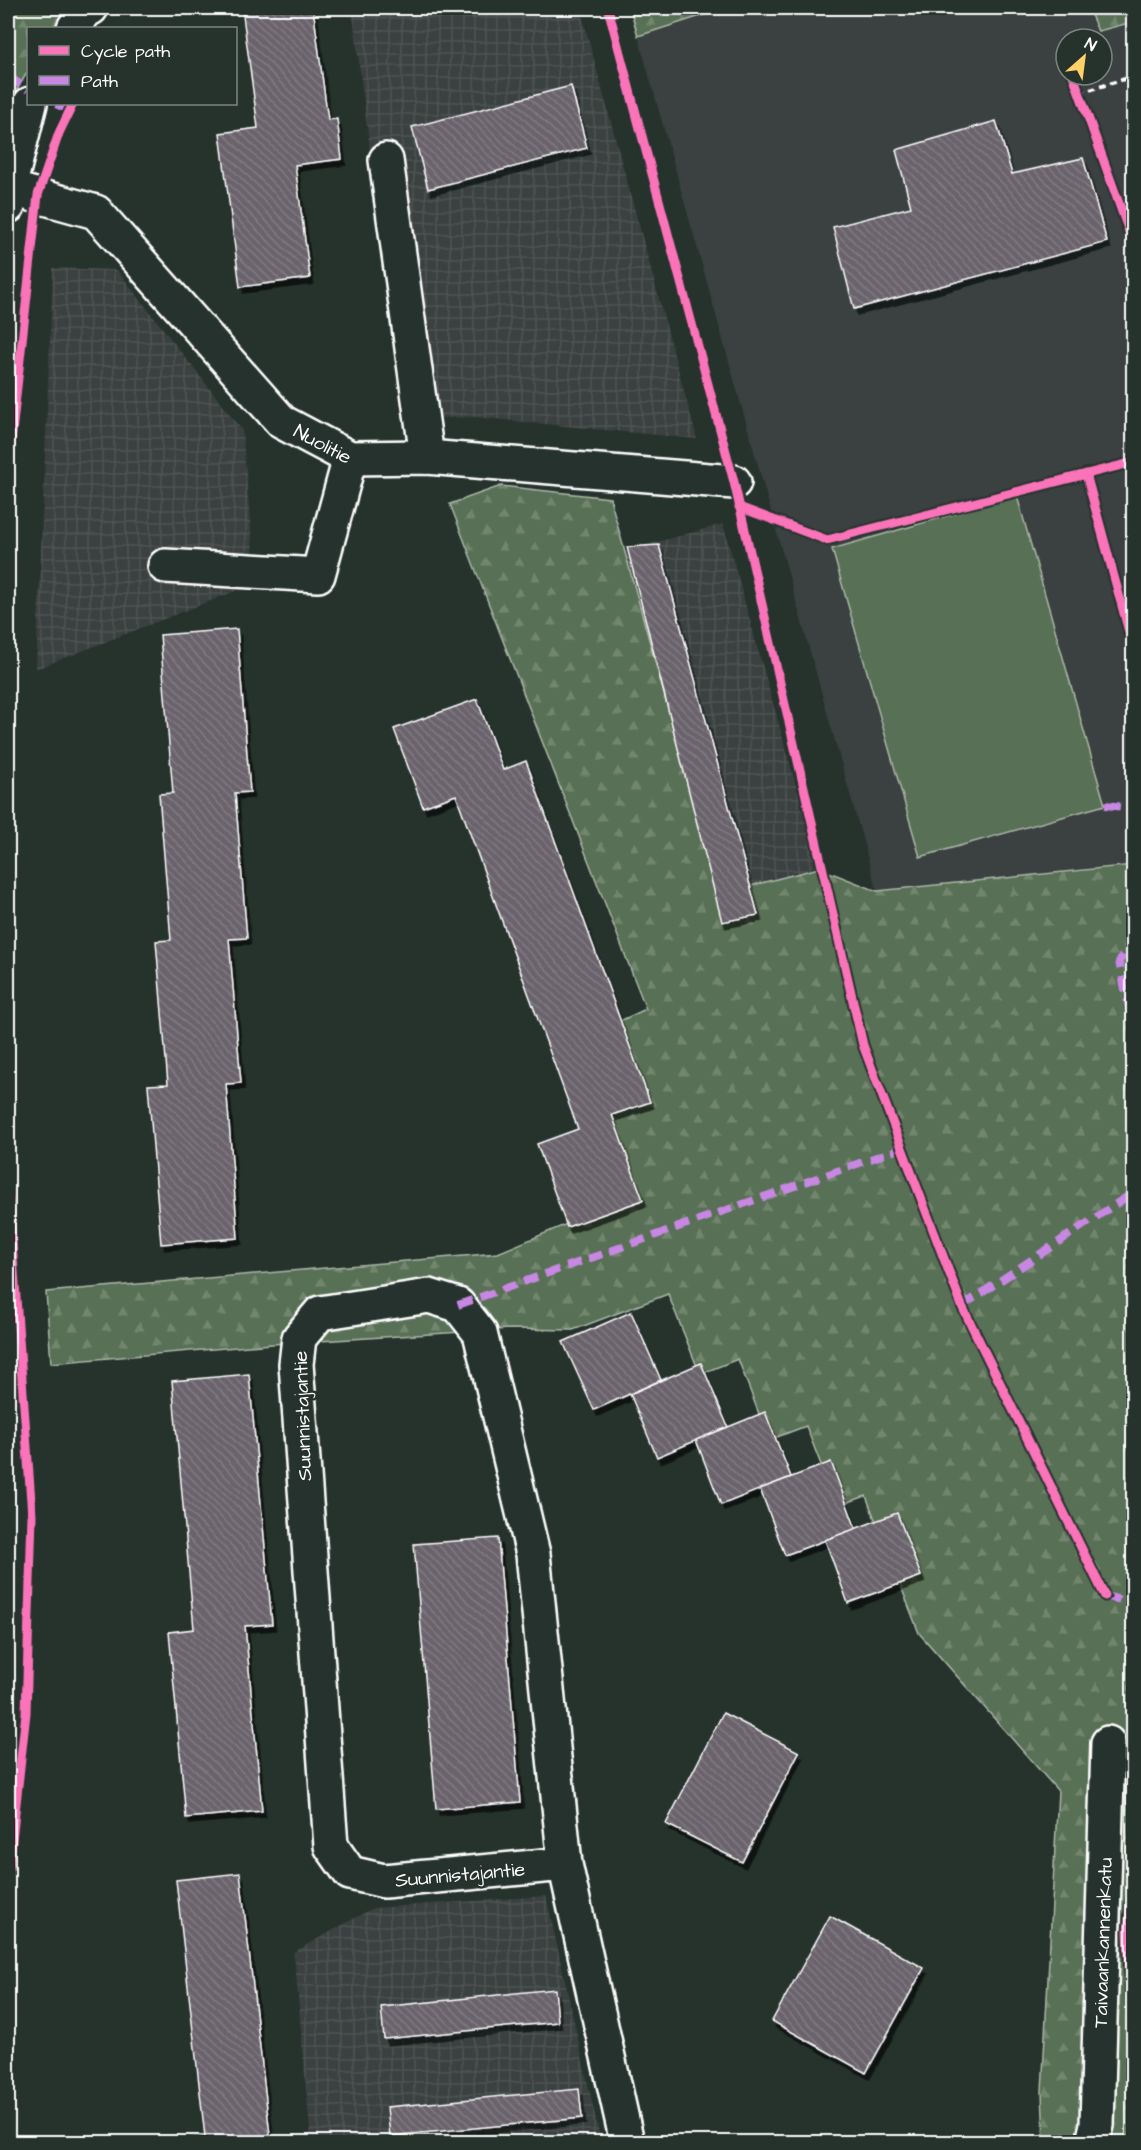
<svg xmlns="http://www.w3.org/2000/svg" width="1141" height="2150" viewBox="0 0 1141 2150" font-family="'Architects Daughter',sans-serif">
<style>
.built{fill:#3a4140;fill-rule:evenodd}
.industrial{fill:url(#industrial-grid)}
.forest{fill:url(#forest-firs);stroke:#acb8aa;stroke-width:1.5}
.pitch{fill:#597054;stroke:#acb8aa;stroke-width:1.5}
.building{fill:url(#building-back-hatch);stroke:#fff;stroke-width:1.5;filter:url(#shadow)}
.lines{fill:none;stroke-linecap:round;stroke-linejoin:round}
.minor-casing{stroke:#fff;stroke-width:38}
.path{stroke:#fff;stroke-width:4;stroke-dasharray:6 4.5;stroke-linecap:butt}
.minor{stroke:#26332d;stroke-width:33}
.quiet{stroke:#c787e3;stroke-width:8;stroke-dasharray:15 8;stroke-linecap:butt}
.cycleway-casing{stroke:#26332d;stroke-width:13}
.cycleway{stroke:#fb73b8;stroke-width:9}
.labels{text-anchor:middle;stroke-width:4.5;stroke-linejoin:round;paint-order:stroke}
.street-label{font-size:20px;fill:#fff;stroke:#26332d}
</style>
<defs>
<pattern id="industrial-grid" width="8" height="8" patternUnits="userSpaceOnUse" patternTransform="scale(1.5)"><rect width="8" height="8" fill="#3a4140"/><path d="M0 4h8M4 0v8" fill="none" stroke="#4e5453"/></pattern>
<pattern id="forest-firs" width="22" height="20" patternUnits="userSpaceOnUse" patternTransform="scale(1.5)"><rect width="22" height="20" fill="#597054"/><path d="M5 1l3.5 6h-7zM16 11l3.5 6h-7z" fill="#72856e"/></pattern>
<pattern id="building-back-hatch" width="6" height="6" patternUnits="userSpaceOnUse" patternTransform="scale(1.5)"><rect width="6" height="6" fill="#6a636c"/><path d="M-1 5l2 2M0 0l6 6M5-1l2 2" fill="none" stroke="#807a82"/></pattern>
<filter id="shadow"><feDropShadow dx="3.5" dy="6" stdDeviation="0" flood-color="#0009"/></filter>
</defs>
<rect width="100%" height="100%" fill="#26332d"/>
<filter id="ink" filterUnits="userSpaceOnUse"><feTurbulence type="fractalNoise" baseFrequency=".0167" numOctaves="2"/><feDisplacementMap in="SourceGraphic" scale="12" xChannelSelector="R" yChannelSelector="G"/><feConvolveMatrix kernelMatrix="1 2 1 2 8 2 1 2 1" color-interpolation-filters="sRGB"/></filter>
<g filter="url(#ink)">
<path class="built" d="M726 8H1088L1098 31 1133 22V865L877 891 638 36ZM1066 39H1102V75H1066Z"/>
<g class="industrial">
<path d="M352 8H580L697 439 474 417 404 419Z"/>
<path d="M53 268 117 270 242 430 256 583 36 669Z"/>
<path d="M723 524 819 868 719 894 624 551Z"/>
<path d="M546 1896 601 2142H311L294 1952 373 1908Z"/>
</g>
<g class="forest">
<path d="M8 8H69L56 28H28V71L8 105Z"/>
<path d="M630 8H726L638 36Z"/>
<path d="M1088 8H1133V22L1098 31Z"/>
<path d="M501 486 610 498 719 894 819 868 877 891 1133 865V2142H1044L1042 2092 1058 1791 919 1633 866 1496 837 1506 806 1426 769 1440 738 1359 700 1374 668 1294 573 1330 510 1329 272 1344 51 1363 46 1292 498 1253 631 1197 601 1119 639 1105 609 1026 646 1009 450 504Z"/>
</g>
<path class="pitch" d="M1017 496 1105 805 920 857 832 549Z"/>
<g class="building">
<path d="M242 8H313L328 120 337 119 342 159 295 165 310 278 240 287 220 133 258 128Z"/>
<path d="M571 86 587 148 428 189 412 127Z"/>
<path d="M996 121 1012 174 1083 158 1107 242 854 309 833 227 911 207 896 150Z"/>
<path d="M659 545 758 915 722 922 627 547Z"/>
<path d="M237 629 250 792 235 793 247 938 229 939 241 1083 226 1084 238 1238 161 1244 148 1085 168 1084 156 941 171 940 159 794 173 793 160 635Z"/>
<path d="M477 699 503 770 526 761 650 1102 612 1115 643 1200 567 1227 537 1144 578 1129 456 795 423 807 394 729Z"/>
<path d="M631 1312 661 1380 594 1410 563 1342Z"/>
<path d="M701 1363 728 1427 657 1457 630 1394Z"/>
<path d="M249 1374 272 1624 245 1626 262 1811 186 1818 169 1632 194 1629 172 1381Z"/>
<path d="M765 1412 791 1477 721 1505 696 1440Z"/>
<path d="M831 1462 856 1529 785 1555 760 1489Z"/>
<path d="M897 1513 921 1576 848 1603 825 1540Z"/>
<path d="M498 1538 520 1802 436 1809 414 1544Z"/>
<path d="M723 1713 799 1752 742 1862 666 1824Z"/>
<path d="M240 1873 270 2135 240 2139 241 2142H170V2141L205 2137 176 1880Z"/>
<path d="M830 1916 924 1968 866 2073 772 2021Z"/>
<path d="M555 1989 558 2022 384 2039 381 2007Z"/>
<path d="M579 2089 582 2118 390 2136 387 2107Z"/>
</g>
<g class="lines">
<defs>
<g id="minor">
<path d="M74 28 85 11 91 8"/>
<path d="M386 160 427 457"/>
<path id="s1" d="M9 188 96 212 282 422 350 458 427 457 734 482"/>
<path d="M8 206 9 188 30 104"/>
<path d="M165 566 318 575 350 458"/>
<path d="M565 1864 384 1881 350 1873 331 1846 296 1364 299 1338 320 1313 429 1296 458 1305 480 1333 533 1554 565 1864 627 2142"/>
<path id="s2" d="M1093 2142 1097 2125 1108 1743"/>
</g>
</defs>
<use href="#minor" class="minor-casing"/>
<path class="path" d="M1080 93 1134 76"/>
<use href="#minor" class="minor"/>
<g class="quiet">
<path d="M8 76 28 90"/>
<path d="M56 104 69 110"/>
<path d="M1105 805 1134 808"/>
<path d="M1134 935 1119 962 1134 1030"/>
<path d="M458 1305 902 1148"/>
<path d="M962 1306 1134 1192"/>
<path d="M1105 1596 1134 1603"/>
</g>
<defs>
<g id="cycleway">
<path d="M608 8 734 482 863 1045 962 1306 1105 1596"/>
<path d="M1073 75 1131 237H1134"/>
<path d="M8 469 38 195 59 133 73 104"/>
<path d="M1086 474 1134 650"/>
<path d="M739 507 827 540 1134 462"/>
<path d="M8 1189 32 1515 26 1713 8 1876"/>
<path d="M1134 1870 1128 1932 1134 2062"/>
</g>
</defs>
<use href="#cycleway" class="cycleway-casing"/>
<use href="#cycleway" class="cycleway"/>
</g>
</g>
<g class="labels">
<g class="street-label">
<text dy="7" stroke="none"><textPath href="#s1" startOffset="417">Nuolitie</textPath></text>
<text transform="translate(302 1416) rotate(-92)" y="7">Suunnistajantie</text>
<text transform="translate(460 1874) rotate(-5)" y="7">Suunnistajantie</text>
<text dy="7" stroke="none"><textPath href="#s2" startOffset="200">Taivaankannenkatu</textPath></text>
</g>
</g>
<rect width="1141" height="2150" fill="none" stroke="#26332d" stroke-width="30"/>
<rect x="15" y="15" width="1111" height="2120" fill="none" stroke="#fff" stroke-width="2" filter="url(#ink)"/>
<rect x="27" y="27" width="210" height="78" fill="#26332d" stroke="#7d8581" stroke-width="1.5"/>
<rect x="39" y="46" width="30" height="9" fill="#fb73b8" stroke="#7d8581" stroke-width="1.5"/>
<text x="81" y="57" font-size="18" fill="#ffffff">Cycle path</text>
<rect x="39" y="76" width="30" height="9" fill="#c787e3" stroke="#7d8581" stroke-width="1.5"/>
<text x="81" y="87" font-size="18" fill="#ffffff">Path</text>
<g transform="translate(1084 57) rotate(28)"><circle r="28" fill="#26332d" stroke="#7d8581" stroke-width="1.5"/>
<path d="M0-4.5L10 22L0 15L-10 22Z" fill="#ffd166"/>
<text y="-9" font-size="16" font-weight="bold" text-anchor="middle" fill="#ffffff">N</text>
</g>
</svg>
